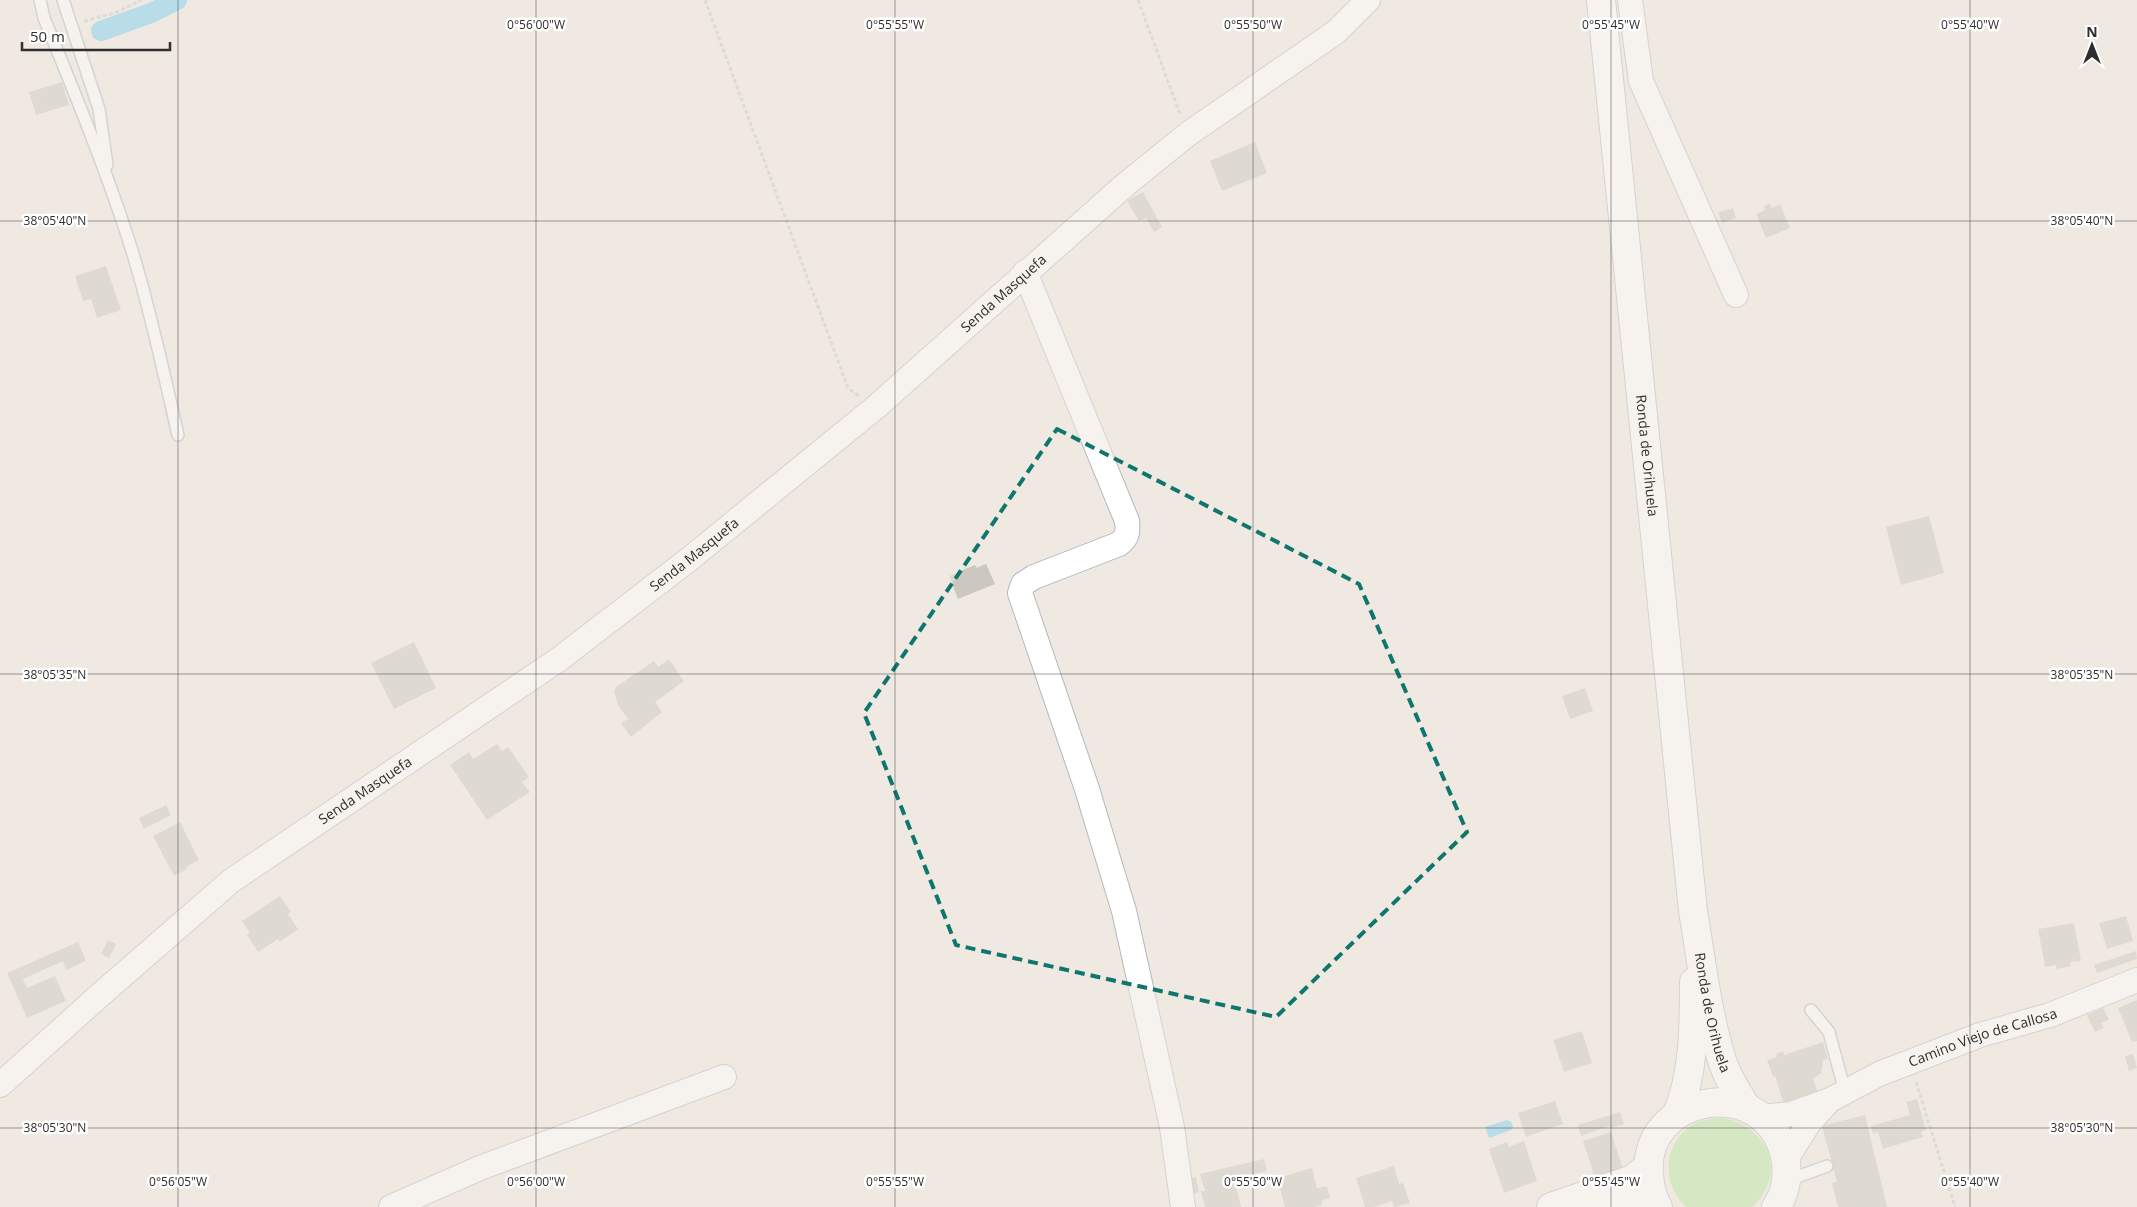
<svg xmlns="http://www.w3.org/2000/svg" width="2137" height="1207" viewBox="0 0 2137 1207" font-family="'Open Sans',sans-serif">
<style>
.green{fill:#b6e59e}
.water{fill:#75cff0}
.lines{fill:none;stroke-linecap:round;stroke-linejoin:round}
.canal{stroke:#75cff0;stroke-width:20}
.building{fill:#cbc7bf}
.service-casing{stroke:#b4b7c1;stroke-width:14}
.minor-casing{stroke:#b4b7c1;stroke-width:26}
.tertiary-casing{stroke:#b4b7c1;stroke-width:30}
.secondary-casing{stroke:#b4b7c1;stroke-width:30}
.path{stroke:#c9c9c9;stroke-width:3;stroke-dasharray:4 2.5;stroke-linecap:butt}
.service{stroke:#fff;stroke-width:11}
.minor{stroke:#fff;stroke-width:24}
.tertiary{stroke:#fff;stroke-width:28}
.secondary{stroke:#fff;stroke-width:28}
.marked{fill:none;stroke:#0f766e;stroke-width:4;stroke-dasharray:10 6;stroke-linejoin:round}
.ticks{fill:none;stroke:#2e2e2e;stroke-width:1;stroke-opacity:0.45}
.labels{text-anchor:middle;stroke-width:5;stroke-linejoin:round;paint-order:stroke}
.street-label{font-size:14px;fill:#2e2e2e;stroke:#fff}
.ticks-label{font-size:12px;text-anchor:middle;fill:#2e2e2e;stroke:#fff;stroke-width:5;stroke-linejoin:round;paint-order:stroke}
</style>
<rect width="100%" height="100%" fill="#efe9e1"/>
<path class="green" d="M1723 1118C1768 1127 1789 1173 1752 1207H1686C1660 1183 1663 1140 1696 1123 1704 1119 1714 1118 1723 1118Z"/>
<path class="water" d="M1507 1120 1511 1122 1513 1127 1511 1130 1489 1138 1485 1127Z"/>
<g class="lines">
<path class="canal" d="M101 31 151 13 177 0"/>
</g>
<g class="building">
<path d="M62 82 69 105 36 115 29 92Z"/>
<path d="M1255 142 1267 173 1222 191 1210 161Z"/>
<path d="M1143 192 1162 227 1154 232 1146 218 1139 221 1127 201Z"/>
<path d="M1770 204 1772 208 1780 204 1790 228 1766 238 1756 214 1765 210 1764 206Z"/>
<path d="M1733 208 1736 218 1722 223 1718 212Z"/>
<path d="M106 266 121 310 97 318 91 299 83 301 75 276Z"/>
<path d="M1929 516 1944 573 1901 585 1886 527Z"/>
<path d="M986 564 995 584 958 599 949 576 975 565 977 568Z"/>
<path d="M414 642 436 688 394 709 371 663Z"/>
<path d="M669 659 684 681 655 702 662 712 631 737 621 723 628 719 618 705 614 692 616 687 654 661 658 667Z"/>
<path d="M1585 688 1593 711 1570 719 1562 696Z"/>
<path d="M497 744 502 751 508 747 529 777 522 782 530 792 487 820 450 765 469 752 473 759Z"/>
<path d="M166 805 171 815 144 829 139 818Z"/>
<path d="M180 822 199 860 186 867 187 869 174 876 153 836Z"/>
<path d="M280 896 291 912 288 914 298 929 280 942 278 939 258 952 247 935 250 933 242 921Z"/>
<path d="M2126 916 2133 941 2107 949 2099 923Z"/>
<path d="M2074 923 2081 961 2070 962 2071 966 2056 969V965L2045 967 2038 929Z"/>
<path d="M108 940 116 944 109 958 101 954Z"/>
<path d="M78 942 86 961 66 970 63 961 23 979 27 988 55 976 66 1001 27 1018 7 973Z"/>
<path d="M2136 951 2137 959 2097 973 2094 965Z"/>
<path d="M2137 1000V1041L2132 1042 2118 1008Z"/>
<path d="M2103 1008 2109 1020 2101 1023 2104 1028 2095 1032 2087 1015Z"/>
<path d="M1582 1031 1592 1063 1564 1072 1553 1040Z"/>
<path d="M1823 1042 1828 1059 1823 1060 1821 1073 1813 1079 1818 1093 1784 1104 1775 1076 1773 1077 1767 1060 1777 1057 1776 1054 1783 1051 1784 1055Z"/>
<path d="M2133 1054 2137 1068 2129 1071 2125 1056Z"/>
<path d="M1917 1099 1926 1130 1921 1132 1923 1137 1883 1149 1878 1132 1873 1134 1871 1126 1910 1115 1906 1102Z"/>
<path d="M1555 1101 1563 1124 1526 1137 1518 1113Z"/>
<path d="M1620 1112 1624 1124 1610 1128 1609 1126 1581 1136 1578 1125Z"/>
<path d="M1865 1115 1887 1207H1838L1832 1183 1837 1182 1822 1126Z"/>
<path d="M1611 1132 1623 1169 1595 1178 1583 1141Z"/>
<path d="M1524 1141 1537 1181 1504 1193 1489 1149 1507 1142 1509 1147Z"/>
<path d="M1264 1159 1267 1171 1255 1174 1256 1178 1235 1183 1241 1207H1205L1201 1191H1205L1200 1174Z"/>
<path d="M1394 1166 1399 1184 1403 1183 1410 1203 1394 1207 1392 1201 1374 1207H1365L1356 1178Z"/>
<path d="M1312 1168 1317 1188 1327 1186 1330 1198 1321 1201 1322 1205 1315 1207H1285L1277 1178Z"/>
<path d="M1196 1177 1199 1192 1190 1195 1186 1179Z"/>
</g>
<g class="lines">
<defs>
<g id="service">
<path d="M40 0 44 18C76 96 108 174 133 254 151 313 164 374 178 435"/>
<path d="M63 0 99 109 107 165"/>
<path d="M1811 1010 1829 1032 1845 1092"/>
<path d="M1786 1181 1827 1166"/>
</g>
<g id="minor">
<path d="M1630 0 1641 81 1736 295"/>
<path d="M1025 272 1127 521C1128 532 1128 537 1119 544L1034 577 1023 584 1020 593 1087 789 1124 911 1172 1127 1183 1207"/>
<path id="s1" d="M0 1085 100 995 231 881 558 660 687 561 876 407 1125 185 1188 134 1336 32 1368 0"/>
<path id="s2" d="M1762 1117 1791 1114 1830 1100 1879 1074 1980 1035 2050 1015 2137 980"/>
<path d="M1786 1159 1809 1123 1827 1103"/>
<path d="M391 1207 480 1168 724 1077"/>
</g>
<g id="tertiary">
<path d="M1588 1200H1611L1643 1207"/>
<path d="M1551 1207 1633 1179 1648 1166"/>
</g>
<g id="secondary">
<path id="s3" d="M1601 0 1693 911C1701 958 1707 1011 1721 1057 1726 1075 1737 1092 1747 1108"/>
<path d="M1677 1114C1694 1074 1694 1026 1694 982"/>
<path d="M1658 1207C1652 1197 1650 1186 1649 1175 1641 1097 1760 1071 1784 1152 1789 1170 1787 1192 1776 1207"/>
</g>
</defs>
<use href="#service" class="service-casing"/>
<use href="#minor" class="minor-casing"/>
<use href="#tertiary" class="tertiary-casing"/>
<use href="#secondary" class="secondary-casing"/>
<g class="path">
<path d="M705 0 848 388 859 396"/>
<path d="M1138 0 1180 114"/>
<path d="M84 21 115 13 141 0"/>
<path d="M1916 1082 1955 1207"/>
</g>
<use href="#service" class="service"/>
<use href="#minor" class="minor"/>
<use href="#tertiary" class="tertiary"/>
<use href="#secondary" class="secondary"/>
</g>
<path d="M0 0H2137V1207H0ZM1057 429 1359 584 1467 832 1276 1017 956 945 864 713Z" fill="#efe9e1" fill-opacity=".55" fill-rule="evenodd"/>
<path class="marked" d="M1057 429 1359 584 1467 832 1276 1017 956 945 864 713Z"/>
<path class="ticks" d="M178 0V1207M536 0V1207M895 0V1207M1253 0V1207M1611 0V1207M1970 0V1207M0 221H2137M0 674H2137M0 1128H2137"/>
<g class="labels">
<g class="street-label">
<text dy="5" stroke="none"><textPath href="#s1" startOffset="1280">Senda Masquefa</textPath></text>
<text dy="5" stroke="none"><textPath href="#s3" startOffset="458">Ronda de Orihuela</textPath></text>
<text dy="5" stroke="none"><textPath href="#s1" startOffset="875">Senda Masquefa</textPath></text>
<text dy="5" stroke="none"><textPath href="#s1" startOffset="470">Senda Masquefa</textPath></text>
<text dy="5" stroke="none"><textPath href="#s3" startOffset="1019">Ronda de Orihuela</textPath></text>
<text dy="5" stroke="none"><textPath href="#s2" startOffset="236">Camino Viejo de Callosa</textPath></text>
</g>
</g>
<g class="ticks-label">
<text x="536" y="29">0°56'00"W</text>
<text x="895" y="29">0°55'55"W</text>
<text x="1253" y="29">0°55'50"W</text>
<text x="1611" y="29">0°55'45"W</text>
<text x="1970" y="29">0°55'40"W</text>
<text x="55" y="225">38°05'40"N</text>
<text x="2082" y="225">38°05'40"N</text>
<text x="55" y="679">38°05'35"N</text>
<text x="2082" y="679">38°05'35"N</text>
<text x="55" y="1132">38°05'30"N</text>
<text x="2082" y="1132">38°05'30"N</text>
<text x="178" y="1186">0°56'05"W</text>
<text x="536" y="1186">0°56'00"W</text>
<text x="895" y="1186">0°55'55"W</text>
<text x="1253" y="1186">0°55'50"W</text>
<text x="1611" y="1186">0°55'45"W</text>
<text x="1970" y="1186">0°55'40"W</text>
</g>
<g transform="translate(2092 45)" stroke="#ffffff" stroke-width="4" paint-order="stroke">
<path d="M0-4L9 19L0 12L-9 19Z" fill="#2e2e2e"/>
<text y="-8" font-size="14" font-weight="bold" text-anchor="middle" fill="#2e2e2e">N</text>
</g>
<path d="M22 42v8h148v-8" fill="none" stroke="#2e2e2e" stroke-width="2.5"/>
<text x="30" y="42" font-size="15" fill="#2e2e2e" stroke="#ffffff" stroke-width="4" paint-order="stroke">50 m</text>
</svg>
